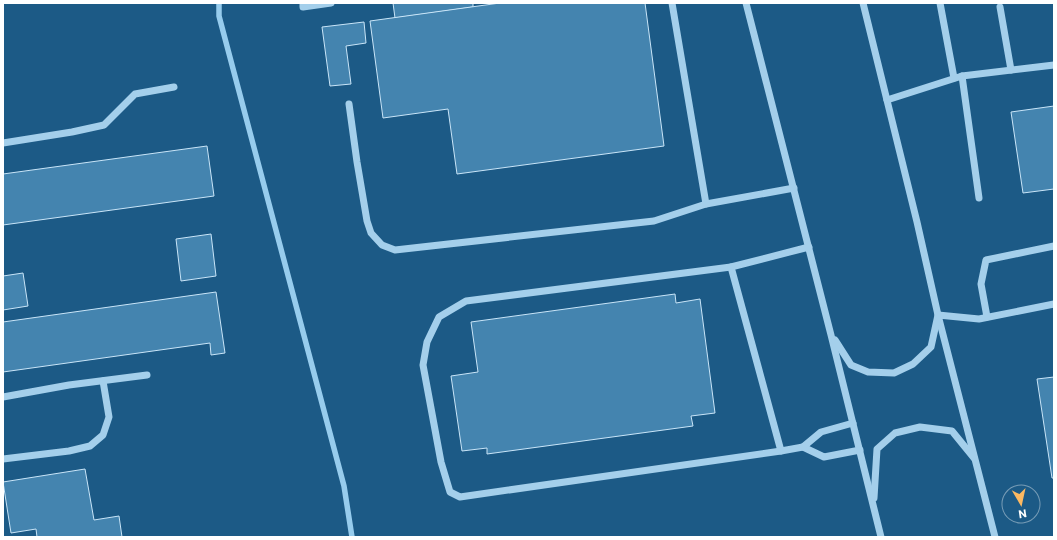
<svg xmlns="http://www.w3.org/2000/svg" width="1057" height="540" viewBox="0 0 1057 540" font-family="Commissioner,sans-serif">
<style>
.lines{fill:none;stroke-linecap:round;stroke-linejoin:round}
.stream{stroke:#97cced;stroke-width:5.5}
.building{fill:#4484af;stroke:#c9e5f8}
.minor{stroke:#a4cfeb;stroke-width:7}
</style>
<rect width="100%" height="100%" fill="#1c5a86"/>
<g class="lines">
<path class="stream" d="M219 3V16L344 486 352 537"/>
</g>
<g class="building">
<path d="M393 3H473V7L395 18Z"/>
<path d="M500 3H645L664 146 457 174 448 109 383 118 370 21Z"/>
<path d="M364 22 366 43 346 46 351 84 330 86 322 27Z"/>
<path d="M1054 106V189L1023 193 1011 112Z"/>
<path d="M207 146 214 196 3 225V174Z"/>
<path d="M211 234 216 276 181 281 176 239Z"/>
<path d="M23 273 28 306 3 310V276Z"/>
<path d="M216 292 225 353 211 355 210 343 3 372V322Z"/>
<path d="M675 294 676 303 700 299 715 413 691 416 693 426 487 454V448L462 451 451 376 478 372 471 322Z"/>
<path d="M1054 377V478H1052L1037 379Z"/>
<path d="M85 469 94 520 119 516 122 537H37L36 529 11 533 3 482Z"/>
</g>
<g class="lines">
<g class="minor">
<path d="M303 3V7L331 3"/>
<path d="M672 3 706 204"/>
<path d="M746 3 831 335 881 537"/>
<path d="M863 3 917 222 938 315 995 537"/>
<path d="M940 3 954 78"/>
<path d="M1000 7 1011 70"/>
<path d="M962 76 979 198"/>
<path d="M887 100 962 76 1054 65"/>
<path d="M349 104 357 162 367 221 371 233 382 245 395 250 654 221 706 204 794 188"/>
<path d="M3 143 72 132 104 125 135 94 174 87"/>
<path d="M731 267 466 301 439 317 427 342 423 365 441 462 450 492 460 497 781 451"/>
<path d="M987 317 981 284 986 260 1054 246"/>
<path d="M835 340 851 365 868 372 894 373 913 364 931 347 938 315 979 319 1054 304"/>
<path d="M3 397 69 385 147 375"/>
<path d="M853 423 821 432 803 447 824 457 860 450"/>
<path d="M803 447 781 451 731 267 809 247"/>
<path d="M3 459 69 451 90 446 103 435 109 417 103 381"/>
<path d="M874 498 877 449 895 433 920 427 952 431 974 458"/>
</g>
</g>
<rect width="1057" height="540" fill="none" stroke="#ffffff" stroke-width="8"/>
<g transform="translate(1021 504) rotate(171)"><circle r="19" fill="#1c5a86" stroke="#779cb6"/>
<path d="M0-3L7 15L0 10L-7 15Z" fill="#fcb962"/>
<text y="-6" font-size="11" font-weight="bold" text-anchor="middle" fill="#ffffff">N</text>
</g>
</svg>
